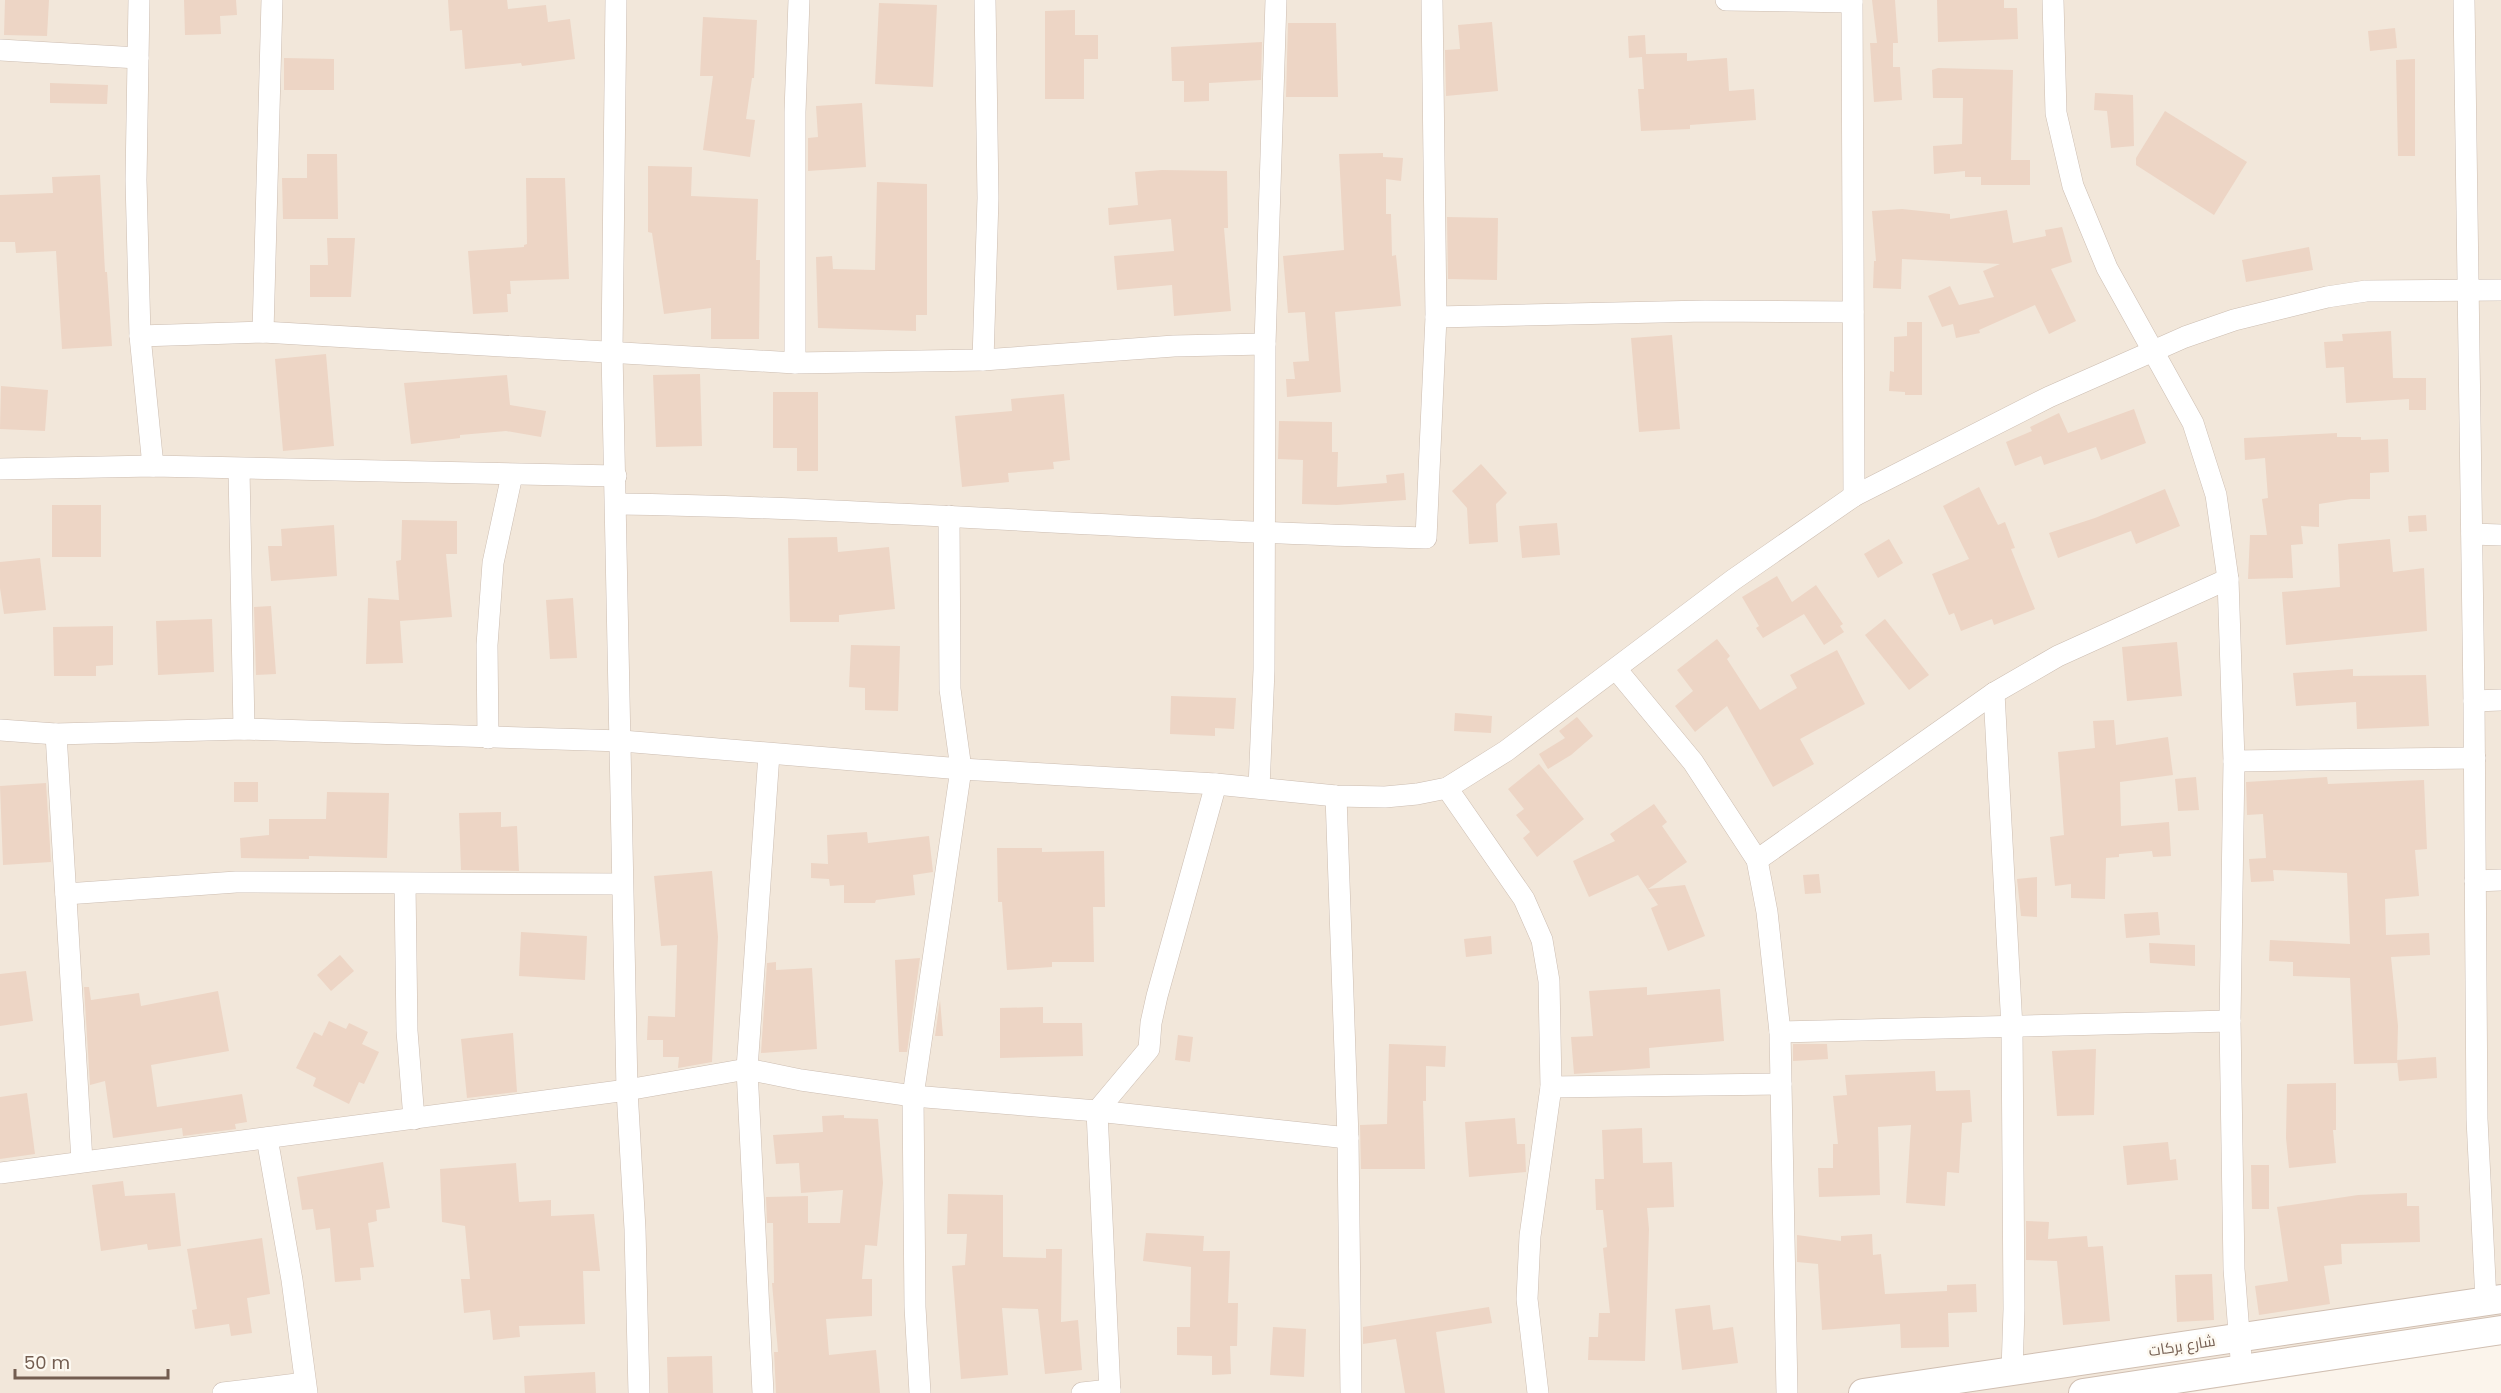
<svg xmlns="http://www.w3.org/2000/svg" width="2501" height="1393" viewBox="0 0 2501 1393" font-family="Poppins,Cairo,sans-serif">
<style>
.residential{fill:#f2e7da}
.building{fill:#edd5c5}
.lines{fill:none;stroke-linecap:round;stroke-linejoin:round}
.minor-casing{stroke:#ccbdb1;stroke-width:22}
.secondary-casing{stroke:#d0bfb2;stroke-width:30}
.minor{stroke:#fff;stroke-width:21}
.secondary{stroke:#fff;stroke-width:28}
.labels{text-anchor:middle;stroke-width:5;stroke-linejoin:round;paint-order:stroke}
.street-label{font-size:15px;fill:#735d50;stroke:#fdf9f1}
</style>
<rect width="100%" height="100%" fill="#fbf4eb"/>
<path class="residential" d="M0 0H2501V1345L2186 1393H0Z"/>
<g class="building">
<path d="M5 0H49L47 36 4 35Z"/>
<path d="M184 0H236L237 15 220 16 221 34 185 35Z"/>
<path d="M448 0H507L508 9 546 5 548 22 570 19 575 59 522 66 521 63 465 69 462 30 450 31Z"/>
<path d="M1872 0H1895L1898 43H1893V67H1900L1902 100 1874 102 1870 43H1877Z"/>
<path d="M1937 0H2004V8H2017L2018 39 1938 42Z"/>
<path d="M879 3 937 5 933 87 875 84Z"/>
<path d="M1075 10V35H1098V59H1084V99H1045V11Z"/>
<path d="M703 17 757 20 754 78H752L746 119 755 120 750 157 703 150 713 76H700Z"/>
<path d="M1492 22 1498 91 1446 96 1445 50 1460 49 1458 25Z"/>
<path d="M1288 23H1336L1338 97H1286Z"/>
<path d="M2395 28 2397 48 2370 51 2368 31Z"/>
<path d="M1645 35 1646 54 1687 53V61L1727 58 1729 91 1754 89 1756 120 1690 125V129L1641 131 1638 89H1644L1642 57 1629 58 1628 36Z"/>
<path d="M1262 42 1261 80 1209 83V101L1184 102V81H1172L1171 47Z"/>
<path d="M284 58 334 59V90H284Z"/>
<path d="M2415 59V156H2398L2396 60Z"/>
<path d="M1938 68 2013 70 2011 160H2030V185H1981V177H1965V171L1934 174 1933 146 1962 144 1963 98H1933L1932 70Z"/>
<path d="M50 83 108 85 107 104 50 103Z"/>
<path d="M2095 93 2133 95 2134 146 2111 148 2107 111 2094 110Z"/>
<path d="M862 103 866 167 808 171V138L818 137 816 106Z"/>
<path d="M2165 111 2247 162 2214 215 2136 165V158Z"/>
<path d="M1383 153V157L1403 158 1401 181 1386 179V214H1391L1392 256 1396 255 1401 306 1335 312 1341 392 1287 397 1286 379H1295L1293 362 1309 361 1305 312 1288 313 1283 256 1344 250 1339 154Z"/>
<path d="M307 154H337L338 219H283L282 178H307Z"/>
<path d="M648 166 692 167 691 196 758 199 756 260H760L759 339H711V308L664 314 652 233 648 232Z"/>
<path d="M1162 170 1227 171 1228 228H1224L1231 311 1174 316 1172 285 1117 290 1114 256 1174 251 1171 219 1109 225 1108 208 1138 205 1135 172Z"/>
<path d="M100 175 105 272H107L112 346 62 349 56 251 16 253 15 242H0V195L53 193 52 177Z"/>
<path d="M526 178H565L569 279 510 281 511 294H507L508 312 473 314 468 251 524 247V245L527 244Z"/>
<path d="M877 182 927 184V315H916V331L818 328 816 257 832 256 833 269 875 270Z"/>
<path d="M1902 209 1950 214V219L2007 210 2013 243 2046 236 2045 230 2062 227 2072 262 2051 269 2076 321 2049 334 2035 305 1979 330 1980 333 1956 338 1953 324 1942 327 1928 296 1950 286 1959 305 1994 297 1983 271 2000 264 1902 259 1901 289 1873 288 1874 261H1876L1872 211Z"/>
<path d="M1447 217 1498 218 1497 280 1448 279Z"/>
<path d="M327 238H355L351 297H310V265H328Z"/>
<path d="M2309 247 2313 270 2246 282 2242 260Z"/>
<path d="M1907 322H1922V395H1905V392L1889 391 1890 371 1894 372V337L1907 336Z"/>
<path d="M2391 331 2393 378H2426V410H2409V399L2346 403 2344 367 2326 368 2324 342 2343 341 2342 334Z"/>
<path d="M1672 335 1680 429 1639 432 1631 338Z"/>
<path d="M326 354 334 446 283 451 275 359Z"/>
<path d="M700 374 702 446 656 447 653 375Z"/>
<path d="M507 375 510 405 546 411 541 437 506 431 460 435V438L411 444 404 383Z"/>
<path d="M1 386 48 390 45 431 0 429Z"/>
<path d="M773 392H818V471H797V448H773Z"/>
<path d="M1064 394 1070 460 1053 462 1054 469 1008 473 1009 482 962 487 955 416 1012 411 1011 399Z"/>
<path d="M2134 409 2146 443 2101 460 2096 447 2044 465 2041 456 2015 466 2006 442 2032 431 2030 427 2059 413 2068 433Z"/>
<path d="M1279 421 1332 422V452H1338L1337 487 1387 483 1386 475 1404 473 1406 500 1337 505 1302 504 1303 460 1278 459Z"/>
<path d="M2337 433V437H2361V440L2388 439 2389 472 2370 473V499H2351L2319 504V527L2301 526 2303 544 2291 545 2293 578 2248 579 2250 535H2267L2262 499 2268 498 2265 458 2245 460 2244 438Z"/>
<path d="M1481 464 1507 493 1496 504 1498 542 1469 544 1467 508 1452 491Z"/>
<path d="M1979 487 1998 525 2005 522 2015 548 2011 549 2035 609 1994 625 1992 619 1961 631 1954 613 1949 615 1932 574 1969 559 1943 506Z"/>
<path d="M2165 489 2180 526 2136 544 2131 531 2058 558 2049 533 2095 518Z"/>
<rect x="52" y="505" width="49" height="52"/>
<path d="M2426 515 2427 531 2409 532 2408 516Z"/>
<path d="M402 520 457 521V554H446L452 617 400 621 403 663 366 664 368 598 399 600 396 561 401 560Z"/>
<path d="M1557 523 1560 555 1522 558 1519 526Z"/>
<path d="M334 525 337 576 271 581 268 546H282L281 529Z"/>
<path d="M837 537 838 552 889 547 895 609 839 615V622H790L788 538Z"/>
<path d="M1889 539 1903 563 1878 578 1864 554Z"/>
<path d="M2390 539 2393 572 2424 568 2427 631 2286 645 2282 592 2340 587 2338 544Z"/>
<path d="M40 558 46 610 4 614 0 588V562Z"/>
<path d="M1777 576 1792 602 1816 585 1843 624 1840 626 1844 632 1824 645 1804 614 1763 638 1756 628 1759 626 1742 597Z"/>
<path d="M573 598 577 658 550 659 546 600Z"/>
<path d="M271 606 276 674 256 675 254 607Z"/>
<path d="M212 619 214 672 158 675 156 621Z"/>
<path d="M1885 619 1929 675 1909 690 1865 635Z"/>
<path d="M113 626V665L96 666V676H54L53 627Z"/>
<path d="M1717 639 1730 656 1727 659 1760 710 1797 688 1790 675 1837 650 1865 704 1800 739 1814 764 1773 787 1727 706 1695 732 1675 706 1693 691 1677 670Z"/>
<path d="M2177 642 2182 696 2127 701 2122 647Z"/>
<path d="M851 645 900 646 898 711 865 710V688L849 687Z"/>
<path d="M2353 669V676L2426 675 2429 726 2357 729 2356 702 2296 706 2293 673Z"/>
<path d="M1171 696 1236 698 1234 729 1215 728V736L1170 734Z"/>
<path d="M1455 713 1492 716 1491 733 1454 731Z"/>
<path d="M1577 717 1593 736 1571 755 1548 769 1539 754 1565 738 1559 731Z"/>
<path d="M2114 720 2116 745 2168 737 2173 775 2120 782 2121 826 2169 822 2171 856 2153 857 2152 851 2119 854V857L2106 858 2105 899 2071 898V884L2055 886 2050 837 2064 835 2058 752 2095 748 2093 721Z"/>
<path d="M1539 764 1584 819 1537 857 1523 838 1530 832 1516 815 1524 809 1508 789Z"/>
<path d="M2196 777 2199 810 2178 811 2175 779Z"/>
<path d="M2327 777 2328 784 2424 780 2427 849 2415 850 2419 896 2385 899 2386 935 2429 933 2430 955 2391 957 2398 1026 2397 1063 2354 1064 2350 978 2293 976V962L2269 961 2270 940 2350 944 2347 873 2273 870 2274 881 2251 882 2249 859 2266 858 2263 814 2247 815 2246 782Z"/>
<rect x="234" y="782" width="24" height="20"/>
<path d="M46 783 51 862 3 865 0 786Z"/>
<path d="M327 792 389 793 387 858 309 856V859L241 858 240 838 269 835V819H326Z"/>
<path d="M1654 804 1667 822 1662 826 1687 862 1648 889 1685 885 1705 936 1668 951 1651 908 1658 905 1638 875 1589 897 1573 861 1615 841 1610 834Z"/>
<path d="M501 812V827L517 826 519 871 461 870 459 813Z"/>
<path d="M867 832 868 843 929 836 933 872 913 875 915 895 876 900 875 903H844V885L830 886 829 879 811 878V863L828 864 827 835Z"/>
<path d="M997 848H1042V852L1104 851 1105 907H1093L1094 962H1052V967L1007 970 1002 902H998Z"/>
<path d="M712 871 718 937 712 1062 678 1068 679 1057H663V1040H647L648 1016 675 1017 677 945 661 946 654 876Z"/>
<path d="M1819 874 1821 893 1805 894 1803 875Z"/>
<path d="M2037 877V917L2021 916 2017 879Z"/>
<path d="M2158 912 2160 935 2126 938 2124 914Z"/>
<path d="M521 932 587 936 585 980 519 976Z"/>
<path d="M1491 936 1492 954 1466 957 1464 939Z"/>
<path d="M2149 943 2195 945V966L2150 963Z"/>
<path d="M340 955 354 971 331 991 317 975Z"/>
<path d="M920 958 907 1052H899L895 960Z"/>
<path d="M776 962V970L812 968 817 1049 761 1053 767 963Z"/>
<path d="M26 971 33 1021 0 1026V974Z"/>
<path d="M84 987H89L91 1000 139 993 141 1006 218 991 229 1051 151 1065 157 1107 242 1094 247 1122 235 1124 236 1129 183 1136 182 1128 113 1138 105 1081 90 1085Z"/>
<path d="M1647 987V995L1720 989 1724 1041 1649 1048 1650 1068 1574 1074 1571 1037 1593 1036 1589 991Z"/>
<path d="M940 1000 943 1036H935Z"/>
<path d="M1043 1007V1023H1082L1083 1056 1000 1058V1008Z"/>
<path d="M329 1021 346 1029 349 1023 368 1032 362 1044 379 1052 364 1084 359 1082 349 1104 313 1086 316 1078 296 1068 314 1032 322 1036Z"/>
<path d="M513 1033 517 1092 467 1098 461 1039Z"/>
<path d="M1178 1035 1193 1037 1190 1062 1175 1060Z"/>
<path d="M1389 1044 1446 1046 1445 1067 1426 1066V1101H1423L1425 1169H1361L1360 1125 1387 1124Z"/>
<path d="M1793 1044H1827L1828 1059 1793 1061Z"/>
<path d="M2096 1049 2094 1115 2057 1116 2052 1051Z"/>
<path d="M2436 1057 2437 1078 2399 1081 2397 1060Z"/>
<path d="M1935 1071 1936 1091 1970 1090 1972 1122 1962 1123 1959 1173 1947 1172 1945 1206 1906 1203 1911 1125 1878 1127 1880 1195 1819 1197 1818 1168H1833V1144H1838L1833 1096 1847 1095 1845 1075Z"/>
<path d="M2336 1083V1130H2333L2336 1163 2289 1168 2286 1138 2287 1084Z"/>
<path d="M27 1093 35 1154 0 1159V1097Z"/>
<path d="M844 1115V1118L878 1119 883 1183 877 1246 865 1245 862 1279H872V1316L826 1319 829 1355 876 1350 880 1393H776L774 1352H778L772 1283H774L773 1223H767L766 1197 808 1196V1223H840L843 1190 801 1193 799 1163 776 1164 773 1135 823 1132 822 1116Z"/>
<path d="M1515 1118 1517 1144H1525L1526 1172 1469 1177 1465 1122Z"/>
<path d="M1642 1128 1643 1163 1672 1162 1674 1207 1647 1208 1649 1229 1645 1361 1588 1360 1589 1337H1598L1599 1313H1610L1603 1248 1607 1247 1603 1210H1596L1595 1179H1604L1602 1130Z"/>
<path d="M2168 1142 2170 1160 2176 1159 2178 1180 2127 1185 2123 1146Z"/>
<path d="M383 1162 390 1208 376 1210 377 1221 368 1223 374 1267 360 1268 361 1280 335 1282 330 1228 316 1230 313 1209 302 1210 297 1177Z"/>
<path d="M516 1163 519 1202 551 1200V1216L594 1214 600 1271H583L585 1324 519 1326 520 1337 493 1340 490 1310 464 1313 461 1279H470L465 1226 442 1222 440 1169Z"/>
<path d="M2251 1165H2269V1209H2252Z"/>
<path d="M123 1181 125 1196 175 1193 181 1246 148 1250 147 1244 101 1251 92 1185Z"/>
<path d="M2407 1193V1206H2419L2420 1242 2341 1244 2342 1264 2324 1266 2330 1304 2259 1315 2255 1286 2288 1281 2277 1207 2358 1195Z"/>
<path d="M948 1194 1003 1195V1257L1046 1258V1249H1062L1061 1322 1078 1320 1082 1370 1045 1374 1038 1309 1002 1308 1008 1375 961 1379 952 1266 965 1265 967 1234H947Z"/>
<path d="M2026 1221 2049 1222 2048 1239 2087 1236 2088 1247 2103 1246 2110 1321 2063 1325 2057 1261 2026 1260Z"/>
<path d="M1146 1233 1204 1236 1203 1251H1230L1228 1303H1238L1237 1346H1230L1231 1374 1212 1375V1356L1177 1355V1327H1190L1191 1267 1143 1261Z"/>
<path d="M1872 1234 1873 1255 1881 1254 1885 1294 1947 1291V1285L1976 1284 1977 1312 1948 1313 1949 1347 1901 1348 1900 1324 1822 1330 1818 1264 1797 1262V1235L1841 1241V1236Z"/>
<path d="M262 1238 270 1294 247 1298 252 1333 231 1336 229 1324 195 1329 192 1310 197 1309 187 1249Z"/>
<path d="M2212 1274 2214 1320 2177 1322 2175 1275Z"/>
<path d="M1710 1305 1713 1330 1733 1327 1738 1363 1682 1370 1675 1309Z"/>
<path d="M1489 1307 1492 1323 1436 1332 1445 1393H1405L1396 1339 1363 1344V1327Z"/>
<path d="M1273 1327 1306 1329 1304 1377 1270 1375Z"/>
<path d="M712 1356 713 1393H668L667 1357Z"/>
<path d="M595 1372 596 1393H525L524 1376Z"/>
</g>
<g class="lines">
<defs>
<g id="minor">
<path d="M139 0 136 180 140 336 153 466"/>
<path d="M616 0 612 351 627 1090 635 1229 639 1393"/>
<path d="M1726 0 1852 2"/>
<path d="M1852 0 1854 496"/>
<path d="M2053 0 2056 113 2073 186 2107 268 2193 423 2216 495 2228 579 2234 761 2230 1021 2234 1269 2242 1371"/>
<path d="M2464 0 2474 701 2477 1119 2486 1301"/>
<path d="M0 50 138 58"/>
<path d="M1436 317 1705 311 1853 312"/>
<path d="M263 332 272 0"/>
<path d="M140 336 263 332 795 363 983 360 1174 346 1265 344"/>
<path d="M983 360 988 198 985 0"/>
<path d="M795 363V112L799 0"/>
<path d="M0 469 153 466 616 476"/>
<path d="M239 469 244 729"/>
<path d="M617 504C887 508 1156 532 1426 538L1436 317 1432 0"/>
<path d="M2472 534 2501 535"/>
<path d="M1616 669 1693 762 1757 860 1767 912 1780 1032 1787 1393"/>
<path d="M1994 693 2012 1028 2014 1309 2012 1371"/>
<path d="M2474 701 2501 700"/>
<path d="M0 730 56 734 244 729 622 741 961 769 1216 784 1336 796 1385 797 1417 794 1447 788 1506 751 1733 580 1854 496 2049 397 2185 337 2234 320 2327 297 2366 291 2501 290"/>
<path d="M56 734 82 1161"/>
<path d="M488 738 487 645 493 563 512 475"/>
<path d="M2234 761 2475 758"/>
<path d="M1259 788 1264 670 1265 344 1276 0"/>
<path d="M1447 788 1524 899 1542 940 1549 981 1551 1087 1530 1236 1527 1299 1538 1393"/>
<path d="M1336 796 1348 1138 1351 1393"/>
<path d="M1757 860 1994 693 2058 656 2228 579"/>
<path d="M2475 881 2501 880"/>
<path d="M405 884 407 1031 414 1119"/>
<path d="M66 894 236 882 621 884"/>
<path d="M1780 1032 2230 1021"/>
<path d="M1551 1087 1781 1084"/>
<path d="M267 1138 292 1280 307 1393"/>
<path d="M0 1173 627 1090 747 1069 801 1080 913 1096 1097 1111 1348 1138"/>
<path d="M223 1393 305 1383"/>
<path d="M763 1393 747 1069 769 754"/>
<path d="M920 1393 915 1307 913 1096 961 769 950 689 949 516"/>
<path d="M1082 1393 1110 1390"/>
<path d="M1110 1393 1097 1111 1149 1049 1151 1023 1157 996 1216 784"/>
</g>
<g id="secondary">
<path d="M1863 1393 2501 1299"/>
<path d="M2083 1393 2501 1330"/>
</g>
</defs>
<use href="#minor" class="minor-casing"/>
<use href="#secondary" class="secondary-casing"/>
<use href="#minor" class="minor"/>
<use href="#secondary" class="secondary"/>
</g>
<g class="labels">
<g class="street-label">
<text transform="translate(2182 1346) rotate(-9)" y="5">شارع بركات</text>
</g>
</g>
<path d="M15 1369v9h153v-9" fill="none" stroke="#735d50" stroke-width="3"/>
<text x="24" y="1369" font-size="18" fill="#735d50" stroke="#fdf9f1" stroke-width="4.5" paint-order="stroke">50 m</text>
</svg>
